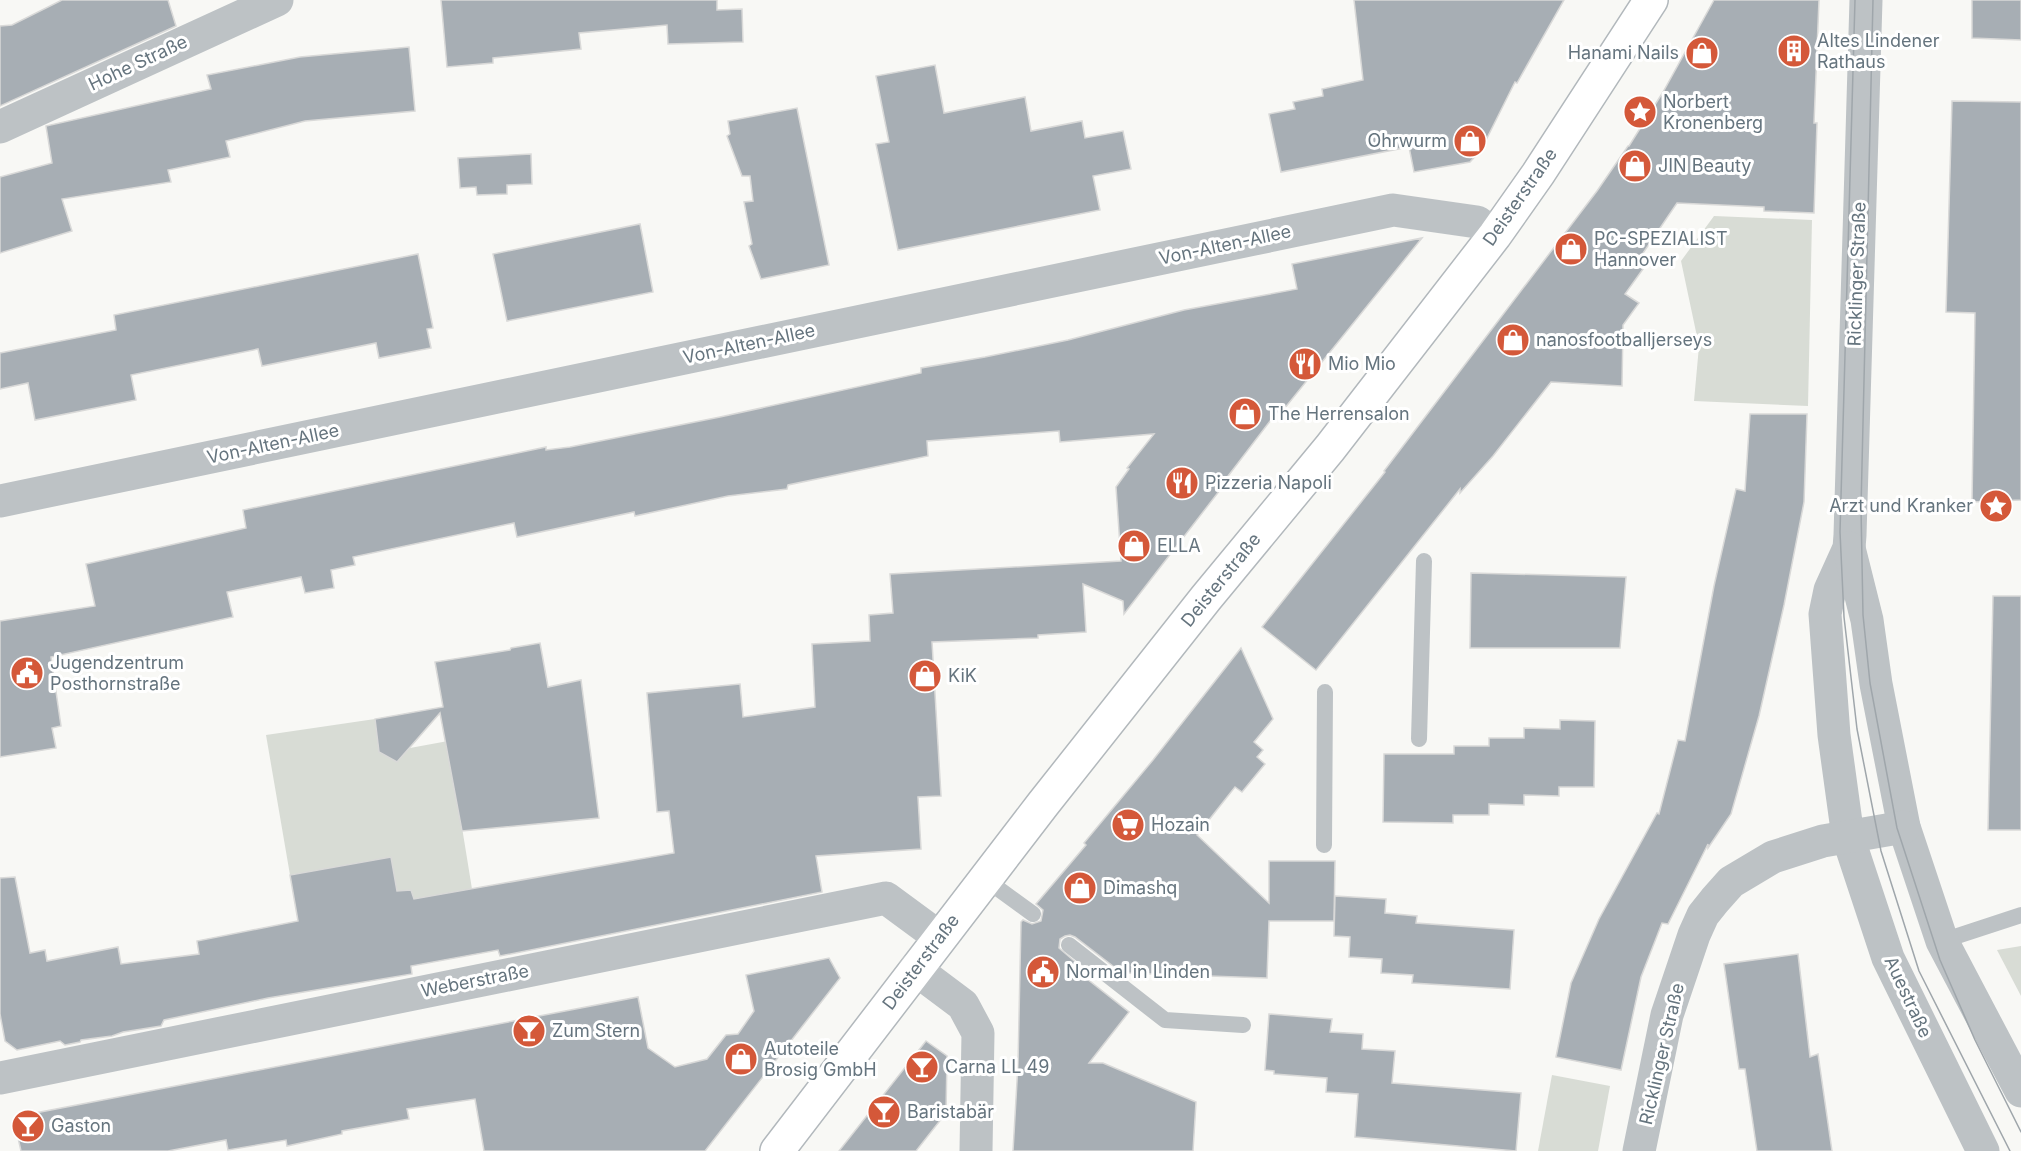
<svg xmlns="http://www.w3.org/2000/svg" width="2021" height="1151" viewBox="0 0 2021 1151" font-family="Inter,sans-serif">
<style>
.green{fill:#d8dcd5}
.building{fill:#a7aeb4;stroke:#d9d9d8;stroke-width:1.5}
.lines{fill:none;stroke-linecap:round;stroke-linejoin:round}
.secondary-casing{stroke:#b2b8bc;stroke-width:36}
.lane{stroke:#bdc2c5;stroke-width:16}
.street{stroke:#bdc2c5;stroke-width:33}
.secondary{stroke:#fff;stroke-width:33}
.tram{stroke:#9fa6ab;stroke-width:1.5}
.labels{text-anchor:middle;stroke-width:6;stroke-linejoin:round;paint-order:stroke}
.poi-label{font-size:18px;fill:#65747e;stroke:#fff;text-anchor:start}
.street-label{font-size:18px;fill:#65747e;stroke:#fff}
</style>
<rect width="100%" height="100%" fill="#f8f8f5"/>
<g class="green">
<path d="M1714 216 1812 220 1808 406 1694 401 1699 346 1681 261Z"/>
<path d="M375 719 379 752 397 762 410 748 448 741 472 889 414 899 411 890 397 891 391 857 290 875 266 735Z"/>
<path d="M2021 946V996L1997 950Z"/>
<path d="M1552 1075 1610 1086 1598 1151H1538Z"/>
</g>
<g class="building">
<path d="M62 0H168L176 26 0 106V26L12 25Z"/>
<path d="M441 0H717V10L742 9 743 42 668 44 667 25 579 33 581 49 493 58V63L447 67Z"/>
<path d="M1354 0H1564L1517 83 1515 82 1481 150 1470 162 1414 172 1409 147 1281 172 1269 114 1295 109 1293 102 1323 96 1322 89 1363 80Z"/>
<path d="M1714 0H1819L1814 123H1817L1814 213 1764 211V207L1677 203 1637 262 1643 269 1625 294 1639 303 1623 325 1622 386 1551 382 1493 456 1460 493V489L1316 670 1262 627 1385 472 1384 471 1597 191 1628 146H1629L1663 92Z"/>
<path d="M1972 0H2021V40L1972 38Z"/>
<path d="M409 47 415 111 305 121 226 141 230 157 168 170 171 182 62 199 72 231 0 253V177L52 163 46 126 211 89 207 75 300 57Z"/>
<path d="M935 65 944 113 1025 97 1031 131 1082 121 1085 138 1123 131 1131 169 1093 176 1100 210 898 250 876 144 889 142 876 76Z"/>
<path d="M1952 101 2021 102V500L1972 502 1975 313 1946 312Z"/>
<path d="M797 108 829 265 761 279 749 246 752 244 744 202 753 201 750 176H742L727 136 730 134 728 121Z"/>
<path d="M531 154 532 184 507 185V194L477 195 476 187 460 188 458 158Z"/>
<path d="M640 224 653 292 507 321 493 254Z"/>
<path d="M1422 238 1280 414 1277 412 1225 480 1227 481 1124 614 1123 601 1083 584 1086 632 1038 635V638L932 642 941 796 918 797 921 849 816 856 822 892 500 956 498 950 411 966 412 974 268 998 164 1020 161 1026 123 1032 112 1036 81 1040 80 1042 65 1045 60 1041 17 1050 5 1041 0 1014V878L15 877 30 953 45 950 47 961 118 947 121 964 199 954 197 941 298 921 290 875 391 857 397 891 411 890 414 899 674 853 669 811 657 812 647 693 740 684 743 717 815 707 812 644 870 641 869 615 893 613 890 574 1121 561 1116 487 1129 469 1127 468 1154 434 1060 442 1059 431 927 441 928 456 788 485 787 489 728 496 635 516 634 512 517 537 514 523 353 557 355 565 331 570 334 588 305 593 301 577 227 592 233 617 51 657 61 726 52 728 56 748 0 757V621L95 606 86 564 246 528 243 510 546 447V450L570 447 720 417 921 373V368L985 357 1068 340 1184 310 1297 289 1292 264Z"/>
<path d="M418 254 433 328 427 329 431 348 379 358 376 343 262 366 258 349 131 375 136 400 35 420 28 383 0 389V353L116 330 114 315Z"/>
<path d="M1750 414H1807L1804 502 1784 605 1759 716 1731 814 1708 848V844L1668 924 1662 923 1641 977 1621 1070 1556 1057 1571 983 1599 919 1657 813 1659 814 1678 740 1685 741 1714 586 1736 489 1745 491Z"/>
<path d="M1471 573 1626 577 1620 648H1470Z"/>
<path d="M1993 596H2021V830H1988Z"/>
<path d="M540 643 548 687 581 680 599 818 462 831 440 713 397 762 379 752 375 719 443 707 435 662 510 650 511 648Z"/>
<path d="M1241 648 1273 719 1254 742 1263 750 1257 757 1265 764 1242 792 1235 787 1197 835 1269 903V861H1335L1334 921H1269L1267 978 1122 973 1075 937 1070 935 1065 936 1060 939 1059 948 1086 971H1077L1129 1012 1089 1063H1103L1196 1102 1193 1151H1013L1018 1064 1021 922 1023 920 1032 924 1041 921 1043 910 1036 904 1086 845 1084 843 1153 760Z"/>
<path d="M1560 720 1595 721 1594 787H1559V796L1524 795V805L1489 804V815H1453V823L1383 822 1384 754H1454V746H1489V738H1524V728L1560 729Z"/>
<path d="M1335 896 1386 899 1385 913 1417 916 1416 923 1514 930 1510 989 1412 983 1413 975 1381 973 1382 959 1349 957 1350 937 1334 936Z"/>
<path d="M1798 954 1810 1057 1818 1054 1832 1151H1757L1745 1069H1739L1724 964Z"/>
<path d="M829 958 840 978 705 1151H484L475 1099 407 1109 409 1119 342 1131V1134L287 1146 286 1140 228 1150 226 1140 168 1151H21L16 1129 25 1115 638 997 648 1048 675 1067 707 1059 726 1035 738 1034 754 1011 746 975Z"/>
<path d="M1269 1014 1332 1019 1330 1032 1363 1034 1362 1049 1395 1051 1392 1083 1521 1093 1516 1151 1355 1137 1358 1094 1326 1092 1327 1078 1274 1074V1071L1265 1070Z"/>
<path d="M926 1041 947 1056 946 1113 916 1151H839Z"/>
</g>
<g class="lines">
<defs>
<path id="secondary" d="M777 1151 1043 804 1206 598 1330 448 1495 235 1538 174 1651 0"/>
</defs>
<use href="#secondary" class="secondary-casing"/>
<g class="lane">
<path d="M1419 739 1424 561"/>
<path d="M1324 845 1325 692"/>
<path d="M985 879 1033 914"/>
<path d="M1942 941 2021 915"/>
<path d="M1069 945 1165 1020 1243 1025"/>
</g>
<g class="street">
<path d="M1866 0 1850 535 1849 548 1830 590 1825 614 1834 735 1848 837 1888 958 1983 1151"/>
<path d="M0 127 277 0"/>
<path d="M0 501 1393 210 1477 222 1495 235"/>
<path d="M1849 548 1867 620 1876 684 1904 827 1942 941 2021 1091"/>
<path d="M915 969 963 1005 978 1033 976 1151"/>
<path d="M0 1078 886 898 939 937"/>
<path d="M1639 1151 1667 1015 1694 935 1703 915 1715 900 1731 882 1773 857 1823 841 1904 827"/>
</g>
<use href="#secondary" class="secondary"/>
<g class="tram">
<path d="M1855 0 1840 532 1844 617 1857 729 1881 851 1919 971 2010 1151"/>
<path d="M1873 0 1861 508 1863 615 1870 683 1897 828 1940 960 1975 1040 2021 1132"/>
</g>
</g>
<defs>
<symbol id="building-disc" viewBox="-11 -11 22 22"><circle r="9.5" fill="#d45839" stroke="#fff"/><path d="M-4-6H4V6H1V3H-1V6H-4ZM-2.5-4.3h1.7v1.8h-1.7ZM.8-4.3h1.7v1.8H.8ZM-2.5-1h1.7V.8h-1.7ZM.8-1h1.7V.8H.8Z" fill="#fff"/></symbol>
<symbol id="shop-disc" viewBox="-11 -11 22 22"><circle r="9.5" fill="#d45839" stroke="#fff"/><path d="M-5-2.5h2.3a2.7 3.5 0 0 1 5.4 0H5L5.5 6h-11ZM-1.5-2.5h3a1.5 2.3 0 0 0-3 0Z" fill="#fff"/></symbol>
<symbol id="sight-disc" viewBox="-11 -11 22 22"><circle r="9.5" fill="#d45839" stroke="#fff"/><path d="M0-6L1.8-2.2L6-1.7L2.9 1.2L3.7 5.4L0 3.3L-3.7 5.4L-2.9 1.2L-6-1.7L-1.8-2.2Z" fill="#fff"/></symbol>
<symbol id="restaurant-disc" viewBox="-11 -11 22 22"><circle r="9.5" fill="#d45839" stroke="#fff"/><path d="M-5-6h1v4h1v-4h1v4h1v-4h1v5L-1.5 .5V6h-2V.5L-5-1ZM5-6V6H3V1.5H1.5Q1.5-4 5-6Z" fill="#fff"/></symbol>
<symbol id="civic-disc" viewBox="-11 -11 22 22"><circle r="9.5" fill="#d45839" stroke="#fff"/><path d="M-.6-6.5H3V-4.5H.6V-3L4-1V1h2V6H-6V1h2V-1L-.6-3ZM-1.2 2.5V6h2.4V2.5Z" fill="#fff"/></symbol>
<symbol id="supermarket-disc" viewBox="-11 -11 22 22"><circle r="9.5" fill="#d45839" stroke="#fff"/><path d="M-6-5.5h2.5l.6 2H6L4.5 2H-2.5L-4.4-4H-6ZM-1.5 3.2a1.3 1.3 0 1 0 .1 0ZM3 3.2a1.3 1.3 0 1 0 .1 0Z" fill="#fff"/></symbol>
<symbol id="bar-disc" viewBox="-11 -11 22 22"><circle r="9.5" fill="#d45839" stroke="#fff"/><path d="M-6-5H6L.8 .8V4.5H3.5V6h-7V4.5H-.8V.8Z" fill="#fff"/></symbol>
</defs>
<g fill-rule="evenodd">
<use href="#building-disc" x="1775" y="32" width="38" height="38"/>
<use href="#shop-disc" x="1683" y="34" width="38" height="38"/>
<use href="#sight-disc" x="1621" y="93" width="38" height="38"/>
<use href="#shop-disc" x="1451" y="122" width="38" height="38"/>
<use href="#shop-disc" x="1616" y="147" width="38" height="38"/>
<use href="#shop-disc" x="1552" y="230" width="38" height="38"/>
<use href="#shop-disc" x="1494" y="321" width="38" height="38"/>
<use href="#restaurant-disc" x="1286" y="345" width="38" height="38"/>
<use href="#shop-disc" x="1226" y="395" width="38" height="38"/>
<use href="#restaurant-disc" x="1163" y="464" width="38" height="38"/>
<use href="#sight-disc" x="1977" y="487" width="38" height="38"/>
<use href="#shop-disc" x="1115" y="527" width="38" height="38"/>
<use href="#civic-disc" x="8" y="654" width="38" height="38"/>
<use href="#shop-disc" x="906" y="657" width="38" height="38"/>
<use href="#supermarket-disc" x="1109" y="806" width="38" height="38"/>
<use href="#shop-disc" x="1061" y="869" width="38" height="38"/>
<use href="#civic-disc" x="1024" y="953" width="38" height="38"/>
<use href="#bar-disc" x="510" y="1012" width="38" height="38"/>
<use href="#shop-disc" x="722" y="1040" width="38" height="38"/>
<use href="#bar-disc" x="903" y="1048" width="38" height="38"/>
<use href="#bar-disc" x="865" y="1093" width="38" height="38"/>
<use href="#bar-disc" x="9" y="1107" width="38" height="38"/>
</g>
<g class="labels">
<g class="poi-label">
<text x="1817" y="47">Altes Lindener<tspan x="1817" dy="21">Rathaus</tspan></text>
<text x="1679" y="59" text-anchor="end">Hanami Nails</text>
<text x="1663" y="108">Norbert<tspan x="1663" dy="21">Kronenberg</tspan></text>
<text x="1447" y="147" text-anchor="end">Ohrwurm</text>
<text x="1658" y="172">JIN Beauty</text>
<text x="1594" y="245">PC-SPEZIALIST<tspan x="1594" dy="21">Hannover</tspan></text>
<text x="1536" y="346">nanosfootballjerseys</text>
<text x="1328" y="370">Mio Mio</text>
<text x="1268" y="420">The Herrensalon</text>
<text x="1205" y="489">Pizzeria Napoli</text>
<text x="1973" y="512" text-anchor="end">Arzt und Kranker</text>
<text x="1157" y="552">ELLA</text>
<text x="50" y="669">Jugendzentrum<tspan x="50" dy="21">Posthornstraße</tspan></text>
<text x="948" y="682">KiK</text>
<text x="1151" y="831">Hozain</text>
<text x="1103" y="894">Dimashq</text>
<text x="1066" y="978">Normal in Linden</text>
<text x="552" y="1037">Zum Stern</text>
<text x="764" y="1055">Autoteile<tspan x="764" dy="21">Brosig GmbH</tspan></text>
<text x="945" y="1073">Carna LL 49</text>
<text x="907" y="1118">Baristabär</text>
<text x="51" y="1132">Gaston</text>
</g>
<g class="street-label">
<text transform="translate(138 63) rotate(-25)" y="6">Hohe Straße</text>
<text transform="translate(1520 197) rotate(-55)" y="6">Deisterstraße</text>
<text transform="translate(1225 245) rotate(-12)" y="6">Von-Alten-Allee</text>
<text transform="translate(1857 274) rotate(-88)" y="6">Ricklinger Straße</text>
<text transform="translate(749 344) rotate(-12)" y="6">Von-Alten-Allee</text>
<text transform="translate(273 444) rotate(-12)" y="6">Von-Alten-Allee</text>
<text transform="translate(1221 580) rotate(-51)" y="6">Deisterstraße</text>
<text transform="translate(921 962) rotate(-53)" y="6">Deisterstraße</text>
<text transform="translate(475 981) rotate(-11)" y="6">Weberstraße</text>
<text transform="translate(1908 997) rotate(65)" y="6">Auestraße</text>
<text transform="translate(1662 1054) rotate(-77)" y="6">Ricklinger Straße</text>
</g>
</g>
</svg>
